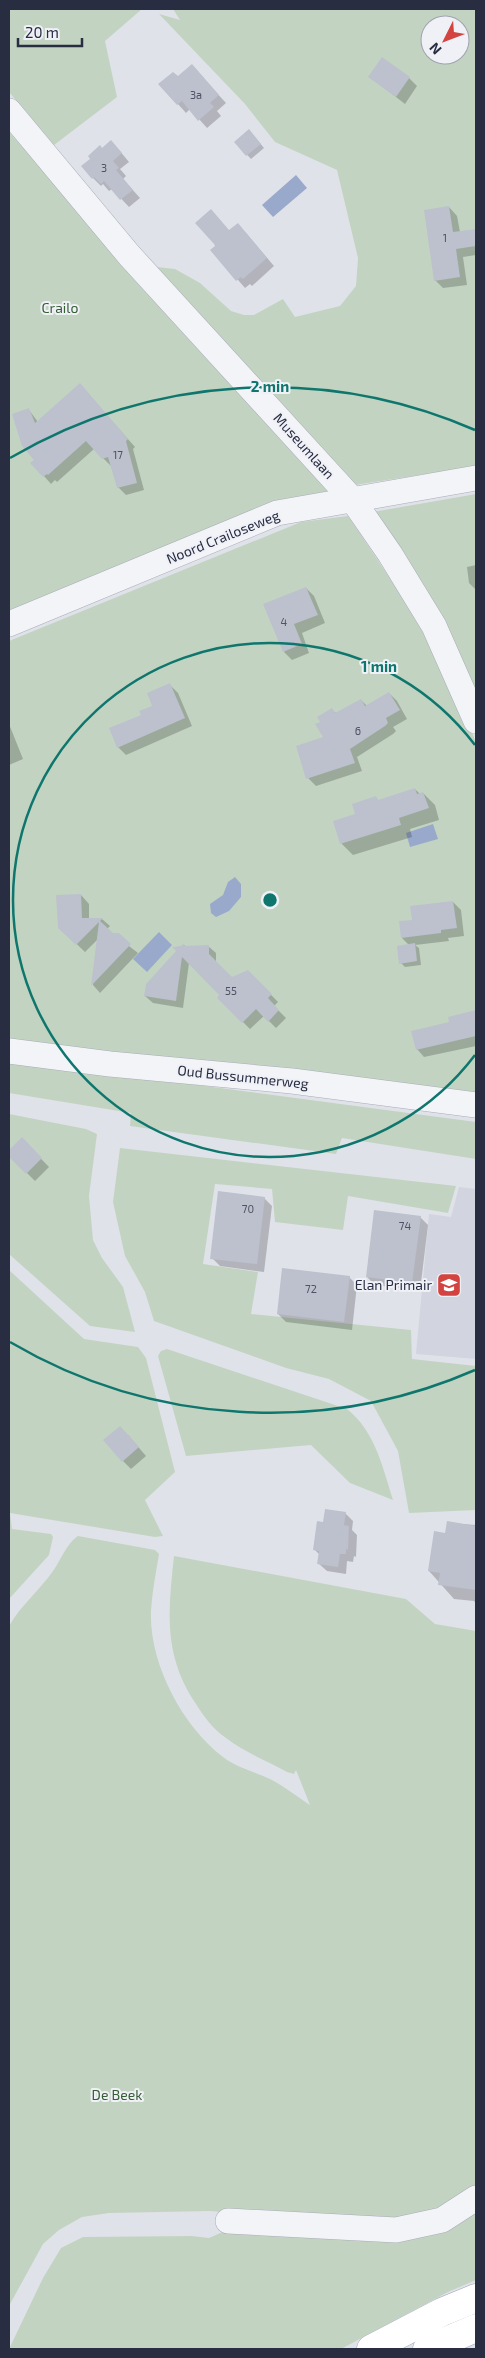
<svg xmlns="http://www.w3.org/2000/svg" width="485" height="2358" viewBox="0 0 485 2358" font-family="'Exo 2',sans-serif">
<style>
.built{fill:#d2d4df}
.green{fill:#c2d4c1;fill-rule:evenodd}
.water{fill:#99a9cb}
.shadow{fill:#0003}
.building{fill:#bdc0cd}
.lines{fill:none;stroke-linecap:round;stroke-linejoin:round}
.minor-casing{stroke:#a9acb8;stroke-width:26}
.primary-casing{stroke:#9fa4b6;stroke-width:29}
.minor{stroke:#f3f4f8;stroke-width:25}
.primary{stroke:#fff;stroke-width:28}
.ring{fill:none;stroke:#0f766e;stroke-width:2.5}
.labels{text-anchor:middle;stroke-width:4;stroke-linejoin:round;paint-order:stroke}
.number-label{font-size:11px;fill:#4d5265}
.park-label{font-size:14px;fill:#355e35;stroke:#f0f1f7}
.street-label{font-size:14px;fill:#282d42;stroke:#f0f1f7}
.poi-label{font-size:14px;fill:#282d42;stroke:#f0f1f7;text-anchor:end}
.centre{fill:#0f766e;stroke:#f0f1f7;stroke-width:2.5}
.ring-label{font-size:15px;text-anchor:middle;font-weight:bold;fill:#0f766e;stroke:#f0f1f7;stroke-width:4;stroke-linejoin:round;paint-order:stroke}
</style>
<rect width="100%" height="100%" fill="#e0e2ea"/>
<path class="built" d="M459 1187 476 1189V1359L416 1354 429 1214 451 1217Z"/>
<g class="green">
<path d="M9 9H142L105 41 117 97 54 145 9 92Z"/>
<path d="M173 9H476V466L355 485 311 440 157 267 175 269 200 283 231 311 244 315H254L283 299 295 317 340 306 356 286 358 258 337 170 275 142 245 104 159 14 180 20ZM430 25H460V55H430Z"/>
<path d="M9 132 329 491 9 615Z"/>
<path d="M476 494V692L373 512Z"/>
<path d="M348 516C398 590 446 658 476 743V1096L9 1040V641L301 522Z"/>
<path d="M9 1060 476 1122V1159L342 1138 336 1154 130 1126 131 1113 9 1093Z"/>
<path d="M9 1114 86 1129 97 1134 89 1196 93 1240 102 1258 123 1287 135 1332 90 1326 9 1254Z"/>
<path d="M120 1148 456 1186 448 1213 348 1196 343 1230 275 1222 272 1189 215 1184 203 1264 258 1272 251 1314 411 1330 412 1359 476 1366V1510L409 1513 398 1451 371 1401 329 1379 286 1368 154 1321 145 1292 125 1256 113 1202Z"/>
<path d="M9 1270 84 1339 138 1347 146 1358 175 1472 145 1500 163 1536 155 1537 10 1513 12 1529 51 1534 53 1537 49 1555 9 1599Z"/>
<path d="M167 1349 347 1409C375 1431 383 1468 393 1500L350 1483 311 1445 186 1456 158 1356 161 1351Z"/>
<path d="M78 1536 155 1550 159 1554C156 1573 152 1592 151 1611 149 1663 182 1726 223 1757 237 1768 256 1772 272 1780 285 1787 298 1797 310 1805L296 1770 294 1774 287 1772C267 1761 244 1752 226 1738 213 1729 204 1717 196 1704 163 1655 168 1612 174 1556L406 1599 435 1624 476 1631V2186L445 2207 411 2221 324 2220 210 2211 109 2213 82 2217 59 2230 43 2244 9 2306V1626C21 1605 39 1591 53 1571 61 1560 66 1544 78 1536Z"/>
<path d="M476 2213V2280L448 2292 341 2349H9L43 2278 61 2248 83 2237 192 2236 209 2238 234 2227H443Z"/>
</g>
<g class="water">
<path d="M296 175 307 188 273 217 262 205Z"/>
<path d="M433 824 438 839 410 847 406 833Z"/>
<path d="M235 877 241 884V897L229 911 216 917 211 913 210 904 223 895 228 882Z"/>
<path d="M159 932 172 945 147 972 133 959Z"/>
</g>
<g class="shadow">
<path d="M192 66 226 103 217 111 221 116 207 128 190 109 186 113 160 84 178 78Z"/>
<path d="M370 77 409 78 417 86 405 104Z"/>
<path d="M252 134 264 148 251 159 235 142Z"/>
<path d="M102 150H119L129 162 120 169 126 176 123 179 140 198 129 207 112 189 109 191 103 184 101 186 93 178Z"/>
<path d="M449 207 457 216 460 232 476 231V255L463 257 467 285 443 288 435 280Z"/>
<path d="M230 232 246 233 274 266 252 286 250 284 245 288 212 250Z"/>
<path d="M87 393 135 447 133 449 144 490 126 495 118 487 111 466 94 449 57 482 55 480 51 484 44 476 36 460 29 410 38 422Z"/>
<path d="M476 565V590L469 583 467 567Z"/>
<path d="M306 588 314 596 325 623 302 633 309 653 292 660 284 652Z"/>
<path d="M170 685 178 693 192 726 126 755 118 747Z"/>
<path d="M389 693 397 701 407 719 393 727 396 731 393 734 357 757 362 771 316 786 308 778 324 738 322 722 332 710 337 714 361 700 367 706Z"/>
<path d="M9 724 23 759 9 765Z"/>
<path d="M415 789 420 794 423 793 435 805 439 820 410 829 412 837 353 855 342 844 335 821 356 815 376 798 379 801Z"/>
<path d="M81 895 89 904V919H102L110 926 107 929 138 953 100 993 93 985 98 939 85 952 59 927Z"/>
<path d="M453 902 461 910 464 936 448 938 449 941 415 945 419 948 421 965 405 967 401 963 409 945 402 938 414 921Z"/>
<path d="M184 945 186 947 208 946 216 953V963L232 979 248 971 278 1002 274 1006 286 1018 276 1028 264 1016 250 1029 219 998 221 995 189 963 183 1008 153 1003 145 996Z"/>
<path d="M476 1012V1046L424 1057 417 1049 450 1023 449 1018Z"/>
<path d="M22 1139 49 1167 35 1181 9 1155V1152Z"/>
<path d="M264 1198 272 1206 264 1272 220 1266 212 1258Z"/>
<path d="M420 1217 428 1225 420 1291 375 1285 367 1277Z"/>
<path d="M349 1277 357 1285 352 1330 286 1322 278 1314Z"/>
<path d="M128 1435 146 1456 131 1469 123 1461Z"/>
<path d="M345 1513 353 1521 352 1530 357 1535 356 1557 354 1556 353 1562 347 1561 346 1574 327 1571 318 1563 320 1555 314 1549 324 1524Z"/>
<path d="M448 1523 476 1525V1604L474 1601 454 1599 429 1571 446 1535Z"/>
</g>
<g class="building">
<path d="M382 57 410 77 396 97 368 77Z"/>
<path d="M192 64 219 95 210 103 214 107 198 121 182 101 177 105 158 84 173 72 178 76Z"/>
<path d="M249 129 261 144 246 156 234 142Z"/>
<path d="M111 140 122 153 113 161 119 168 116 170 133 190 120 200 104 181 101 184 94 177 92 179 81 166 90 159 88 156 100 145 102 148Z"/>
<path d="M449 206 453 232 476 229V246L456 249 460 277 434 281 424 210Z"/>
<path d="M211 209 229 230 238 223 267 258 243 279 241 277 236 281 210 250 215 246 214 244 195 223Z"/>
<path d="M80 383 128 439 126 441 137 483 117 488 108 457 102 459 86 441 48 475 47 474 43 477 30 463 34 460 22 446 12 414 29 408 35 423Z"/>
<path d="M306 587 318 615 294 624 302 644 283 652 263 604Z"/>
<path d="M170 683 185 718 117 748 109 728 141 715 139 711 152 706 147 693Z"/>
<path d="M389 692 400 710 386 718 388 723 385 726 350 749 355 763 306 779 296 746 323 737 315 724 320 722 317 717 332 708 335 713 361 699 365 706Z"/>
<path d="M415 788 417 794 423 792 429 808 399 818 401 825 340 844 333 821 355 814 352 804 376 796 378 800Z"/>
<path d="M81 894 82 918H103L100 921 113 933H119L131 944 91 986 99 922 76 945 58 928 56 895Z"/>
<path d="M453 901 457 928 441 930V933L401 938 399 921 412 920 410 906Z"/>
<path d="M184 943 183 946 209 945V954L232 977 248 970 272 994 268 998 279 1010 268 1022 256 1009 242 1023 217 998 219 995 182 957 176 1001 144 996 146 984 176 951 172 947 181 946Z"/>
<path d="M415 943 417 961 399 964 397 946Z"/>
<path d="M476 1010V1036L416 1050 411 1031 449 1022 448 1017Z"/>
<path d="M22 1137 42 1158 26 1174 9 1157V1150Z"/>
<path d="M218 1191 265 1197 257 1264 210 1259Z"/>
<path d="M374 1210 421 1216 412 1283 366 1277Z"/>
<path d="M282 1268 350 1276 344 1322 277 1314Z"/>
<path d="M120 1426 139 1447 122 1462 103 1440Z"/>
<path d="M325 1509 346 1512 344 1525 349 1526 348 1550 346 1549V1554H340L338 1567 317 1564 319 1551 313 1550 317 1521 323 1522Z"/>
<path d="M447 1521 476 1526V1590L438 1585 440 1573 428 1571 434 1531 445 1533Z"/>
</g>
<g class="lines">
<defs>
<g id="minor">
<path d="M9 111 129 255 352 499 390 554 434 626 476 721"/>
<path d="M9 624 277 513 476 478"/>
<path d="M9 1051 110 1064 292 1081 476 1105"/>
<path d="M228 2221 396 2230 442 2220 476 2198"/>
</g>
<g id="primary">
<path d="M371 2349 442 2312 476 2298"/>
<path d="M427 2349 476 2328"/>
</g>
</defs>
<use href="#minor" class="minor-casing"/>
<use href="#primary" class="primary-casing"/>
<use href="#minor" class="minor"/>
<use href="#primary" class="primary"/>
</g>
<g class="ring">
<path d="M475 1055A257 257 0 1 1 475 745"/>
<path d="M475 1370A513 513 0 0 1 10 1342M10 458A513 513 0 0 1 475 430"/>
</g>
<defs>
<symbol id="school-square" viewBox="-11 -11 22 22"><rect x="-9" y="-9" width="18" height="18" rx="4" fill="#d34440" stroke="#f0f1f7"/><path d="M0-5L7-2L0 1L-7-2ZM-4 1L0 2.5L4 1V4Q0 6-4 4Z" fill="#fff"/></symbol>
</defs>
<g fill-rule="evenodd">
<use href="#school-square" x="435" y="1271" width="28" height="28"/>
</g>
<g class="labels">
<g class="number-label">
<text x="196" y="99">3a</text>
<text x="104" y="172">3</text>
<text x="445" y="242">1</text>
<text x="118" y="459">17</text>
<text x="284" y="626">4</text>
<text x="358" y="735">6</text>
<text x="231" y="995">55</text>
<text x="248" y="1213">70</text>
<text x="405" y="1230">74</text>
<text x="311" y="1293">72</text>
</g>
<g class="park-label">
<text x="60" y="313">Crailo</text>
<text x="117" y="2100">De Beek</text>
</g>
<g class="street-label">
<text transform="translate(304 446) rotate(48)" y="5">Museumlaan</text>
<text transform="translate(223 537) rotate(-22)" y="5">Noord Crailoseweg</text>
<text transform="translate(243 1077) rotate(6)" y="5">Oud Bussummerweg</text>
</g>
<g class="poi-label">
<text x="432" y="1290">Elan Primair</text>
</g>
</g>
<circle cx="270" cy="900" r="8" class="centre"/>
<g class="ring-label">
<text x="270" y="392">2 min</text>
<text x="379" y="672">1 min</text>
</g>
<rect width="485" height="2358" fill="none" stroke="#282d42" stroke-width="20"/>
<g transform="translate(445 40) rotate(228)"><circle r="24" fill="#f0f1f7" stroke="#a0a3af"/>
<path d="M0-4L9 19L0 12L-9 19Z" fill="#d34440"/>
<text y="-8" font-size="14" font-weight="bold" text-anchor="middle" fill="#282d42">N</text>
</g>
<path d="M18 38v8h64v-8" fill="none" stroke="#282d42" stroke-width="2.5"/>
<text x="25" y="38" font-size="15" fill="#282d42" stroke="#f0f1f7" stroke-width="4" paint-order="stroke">20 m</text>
</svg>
